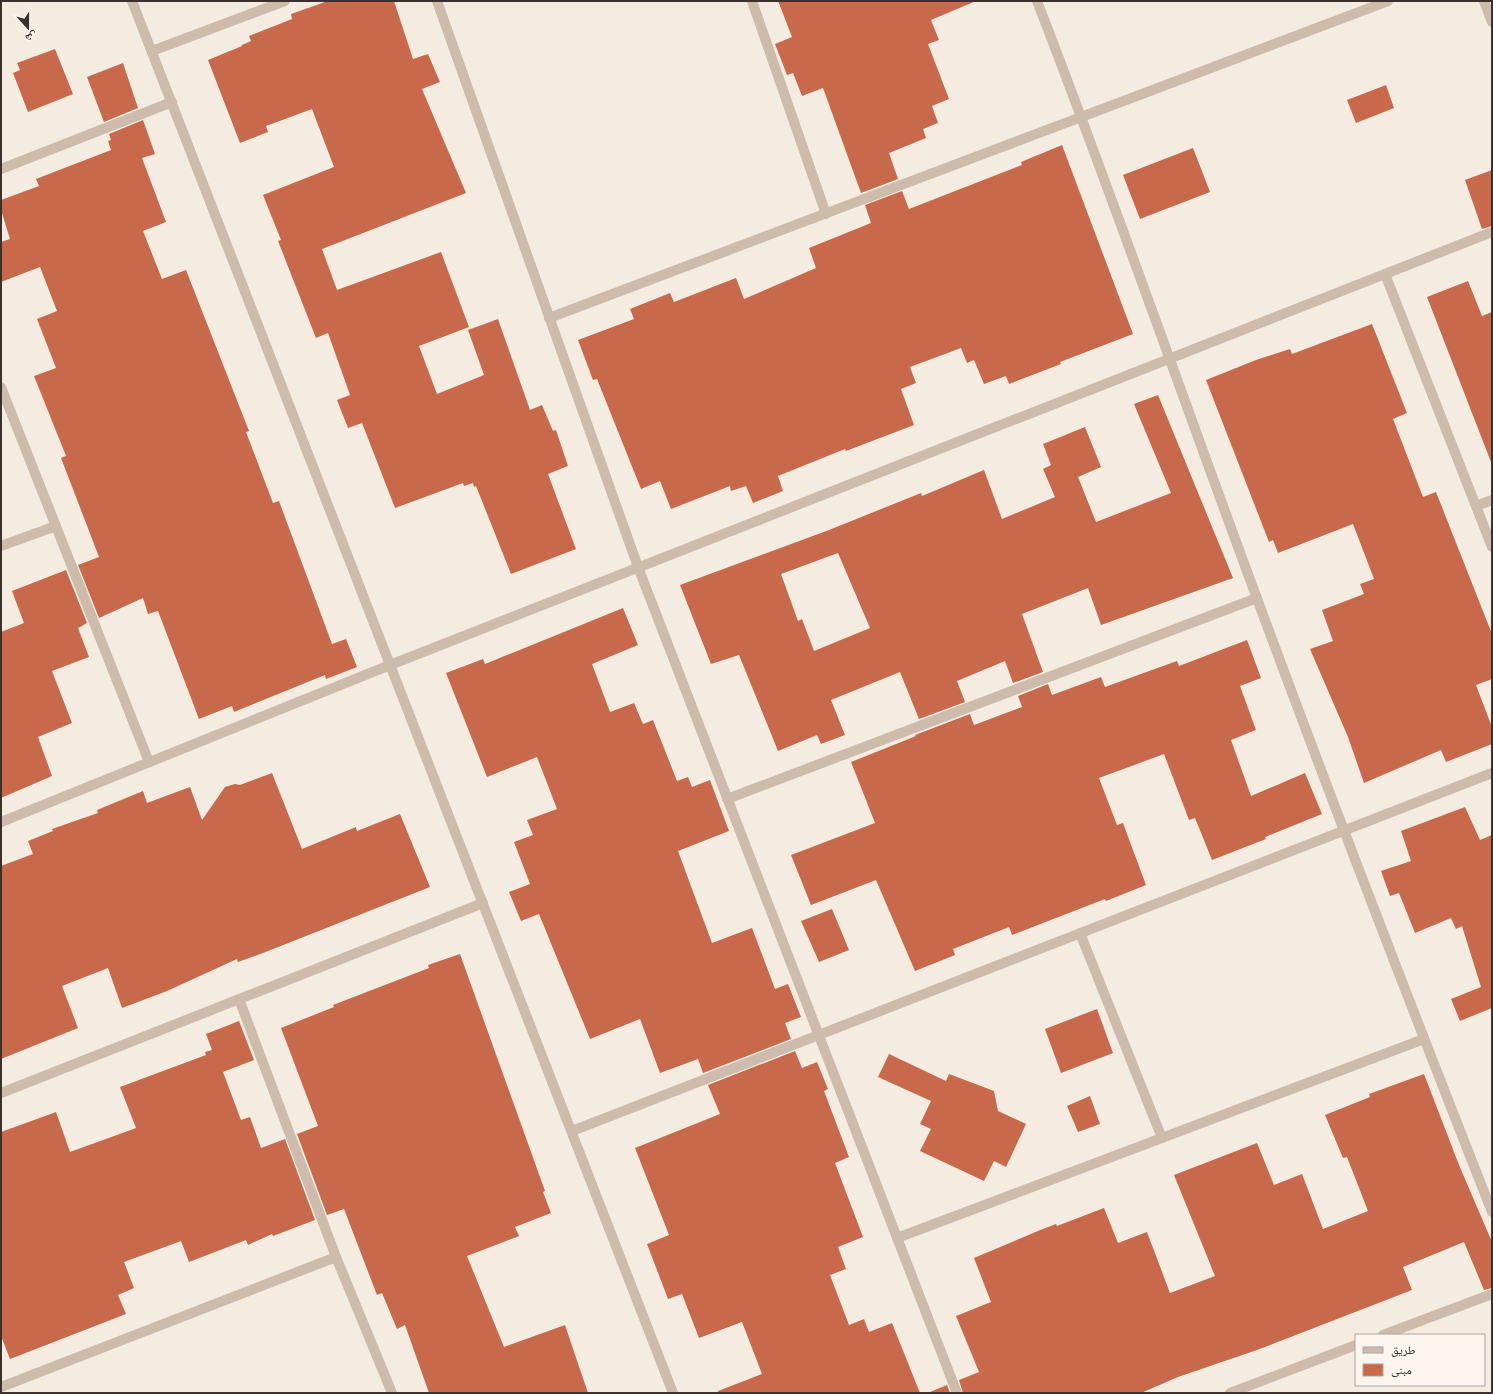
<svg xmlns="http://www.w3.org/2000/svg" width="1493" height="1394" viewBox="0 0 1493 1394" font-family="'Alegreya Sans','Noto Naskh Arabic',sans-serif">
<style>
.building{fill:#c8694b;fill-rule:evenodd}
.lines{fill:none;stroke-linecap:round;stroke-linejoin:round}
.minor{stroke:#cdbbac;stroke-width:10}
.tertiary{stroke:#cdbbac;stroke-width:10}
</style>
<rect width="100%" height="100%" fill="#f4ebe1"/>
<g class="building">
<path d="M328 1H394L413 59 428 54 440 82 422 89 466 193 322 249 337 290 441 252 469 327 419 346 437 394 484 375 468 330 498 319 530 410 542 405 553 431 556 430 568 466 548 474 576 549 511 574 476 486 474 487 473 483 464 486 463 483 395 508 362 423 348 428 337 400 350 395 328 333 316 338 278 241 281 240 263 195 334 167 312 109 266 126 268 132 240 143 208 60 242 46V45L251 41 249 36 292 19 291 14Z"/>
<path d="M778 1H976L931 20 939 40 928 44 949 99 932 106 938 123 923 129 926 138 889 153 898 179 861 193 823 88 802 96 793 73 787 75 775 44 792 37Z"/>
<path d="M55 49 73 94 28 112 13 73 20 70 17 63Z"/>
<path d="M123 63 138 108 104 122 87 77Z"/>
<path d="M1386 85 1394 108 1356 123 1347 100Z"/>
<path d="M143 120 155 154 142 158 166 222 143 231 162 279 186 270 249 431 246 432 273 503 279 501 332 644 346 639 357 667 326 679 325 675 234 712 232 706 199 719 158 611 148 614 143 598 99 618 78 565 99 557 61 458 66 456 34 376 56 368 37 319 57 311 40 267 1 282V242L10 239 1 210V200L39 186 36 179 111 150 108 141 111 140 109 134Z"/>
<path d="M1062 145 1133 334 1060 362 1061 364 1009 384 1006 376 984 384 974 360 967 363 961 348 910 367 916 383 901 389 914 425 846 451 845 449 778 476 783 491 753 503 746 486 731 491 730 486 671 509 660 481 641 489 597 379 593 380 578 340 634 319 630 309 670 293 674 302 736 278 744 299 816 268 809 248 871 223 865 205 902 191 909 209 1022 165 1021 162Z"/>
<path d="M1193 148 1210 192 1140 219 1123 175Z"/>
<path d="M1492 170V226L1482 229 1465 180Z"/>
<path d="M1468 281 1482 316 1492 312 1491 462 1427 297Z"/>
<path d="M1372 324 1407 413 1393 419 1423 497 1436 492 1492 634V679L1476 685 1492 727V744L1446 762 1441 750 1364 783 1348 737 1310 649 1333 641 1322 610 1364 594 1360 584 1374 579 1353 524 1278 553 1273 540 1269 542 1206 380 1256 360 1290 349 1292 354Z"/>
<path d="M1158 395 1233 578 1101 625 1088 588 1022 614 1043 672 1013 683 1005 661 957 681 965 702 919 719 900 672 831 700 845 735 821 744 817 735 778 751 739 655 711 664 680 585 829 530 921 493 922 496 984 470 1002 519 1055 497 1043 469 1051 465 1043 444 1085 427 1101 467 1078 477 1096 522 1171 493 1134 404ZM838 553 870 628 814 651 802 619 798 621 781 574Z"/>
<path d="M66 570 87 623 78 628 89 657 52 671 72 723 38 737 52 776 1 798V632L24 623 12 591Z"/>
<path d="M623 608 638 645 592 664 610 712 634 703 643 724 653 720 677 781 688 777 692 787 710 780 729 831 678 851 712 943 752 928 775 989 788 984 801 1017 785 1023 791 1039 703 1073 698 1059 660 1073 640 1019 590 1039 539 914 521 921 509 892 530 884 514 842 533 835 527 820 557 809 537 757 487 777 446 673 483 659 485 664Z"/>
<path d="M1247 640 1261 678 1240 686 1256 730 1231 740 1251 796 1305 773 1322 814 1265 837 1266 839 1212 860 1195 818 1189 820 1164 754 1099 778 1117 825 1123 823 1146 885 1106 901 1105 899 1012 935 1009 927 953 949 955 955 915 971 876 880 811 905 791 855 875 823 851 762 916 736 915 735 970 714 974 725 1022 707 1018 696 1048 684 1052 695 1101 677 1105 687 1177 661 1179 666Z"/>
<path d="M272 773 302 849 356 827 357 831 400 814 430 887 263 953 238 962 237 959 167 991 122 1008 108 968 62 986 78 1028 1 1059V866L33 854 28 841 53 831 52 829 98 813 97 810 143 791 147 803 190 787 202 820 225 787 235 784 240 785Z"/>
<path d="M1465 807 1480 840 1492 835V1008L1460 1021 1451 999 1481 987 1462 926 1456 929 1451 918 1415 933 1399 893 1390 896 1381 871 1411 861 1401 831Z"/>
<path d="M832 909 849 950 819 962 801 921Z"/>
<path d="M460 954 545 1191 543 1192 551 1213 515 1227 519 1236 467 1256 504 1347 565 1325 588 1393H429L405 1325 397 1329 382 1293 377 1295 344 1209 327 1215 297 1134 318 1126 281 1028 334 1007 333 1005 429 968 428 965Z"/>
<path d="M1097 1009 1113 1053 1061 1073 1045 1029Z"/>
<path d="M239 1021 254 1060 223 1072 241 1120 250 1117 261 1148 285 1139 315 1220 273 1236 272 1234 248 1245 246 1240 189 1262 181 1241 124 1262 134 1288 118 1295 126 1314 10 1359 1 1336V1132L56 1112 70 1152 136 1128 120 1087 206 1055 205 1052 212 1050 206 1034Z"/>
<path d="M795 1051 802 1068 817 1062 828 1089 824 1091 849 1157 835 1163 863 1237 838 1247 846 1269 830 1275 849 1325 864 1319 869 1332 892 1323 920 1393H718V1391L762 1374 742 1322 699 1338 682 1294 668 1299 647 1244 669 1235 635 1148 720 1114 708 1085Z"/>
<path d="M889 1054 946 1081 949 1074 994 1091 998 1111 1026 1124 1006 1167 994 1161 984 1181 920 1151 931 1129 920 1124 931 1101 878 1077Z"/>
<path d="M1424 1074 1459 1165 1492 1242V1288L1484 1290 1464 1242 1403 1267 1412 1290 1257 1350 1178 1377 1141 1393H963L959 1380 979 1372 956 1316 991 1302 974 1258 1038 1231 1056 1224 1057 1226 1104 1208 1118 1243 1147 1232 1170 1293 1215 1276 1174 1175 1257 1143 1274 1185 1302 1174 1323 1229 1368 1211 1347 1157 1343 1158 1325 1115 1370 1097 1369 1094Z"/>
<path d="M1090 1096 1100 1124 1078 1132 1067 1106Z"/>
<path d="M947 1385 950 1393H930V1392Z"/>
</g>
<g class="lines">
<g class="minor">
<path d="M437 1 638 567 957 1393"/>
<path d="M752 1 826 214"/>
<path d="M1037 1C1113 197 1182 396 1255 593 1331 800 1411 1006 1492 1212"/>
<path d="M1484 1 1492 22"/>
<path d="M152 51 285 1"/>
<path d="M1 169 172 102"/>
<path d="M1385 274 1492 547"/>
<path d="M549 318 1388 1"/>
<path d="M1 387 149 762"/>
<path d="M1476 506 1492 500"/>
<path d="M1 546 56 526"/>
<path d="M727 799 1257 598"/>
<path d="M1 822 390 665 1492 232"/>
<path d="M1080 933 1162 1138"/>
<path d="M239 999 336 1257 392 1393"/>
<path d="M1 1093 483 903"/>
<path d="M572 1131 1492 773"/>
<path d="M897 1238 1424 1039"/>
<path d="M1383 1335 1492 1294"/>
<path d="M1 1387 336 1257"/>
<path d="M1230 1393 1356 1345"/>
</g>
<path class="tertiary" d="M132 1 673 1393"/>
</g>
<rect width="1493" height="1394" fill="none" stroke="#3b302b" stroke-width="4"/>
<rect x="1355" y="1334" width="130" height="52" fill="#fbf5ee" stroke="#aea6a0"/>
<rect x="1363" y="1347" width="20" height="6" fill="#cdbbac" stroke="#aea6a0"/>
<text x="1391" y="1354" font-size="12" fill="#3b302b">طريق</text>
<rect x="1363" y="1364" width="20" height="12" fill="#c8694b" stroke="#aea6a0"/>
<text x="1391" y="1374" font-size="12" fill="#3b302b">مبنى</text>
<g transform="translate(28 28) rotate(159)" stroke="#fbf5ee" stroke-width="3" paint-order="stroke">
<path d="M0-3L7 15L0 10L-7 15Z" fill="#3b302b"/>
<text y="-6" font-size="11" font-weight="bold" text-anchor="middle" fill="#3b302b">ش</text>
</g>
</svg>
